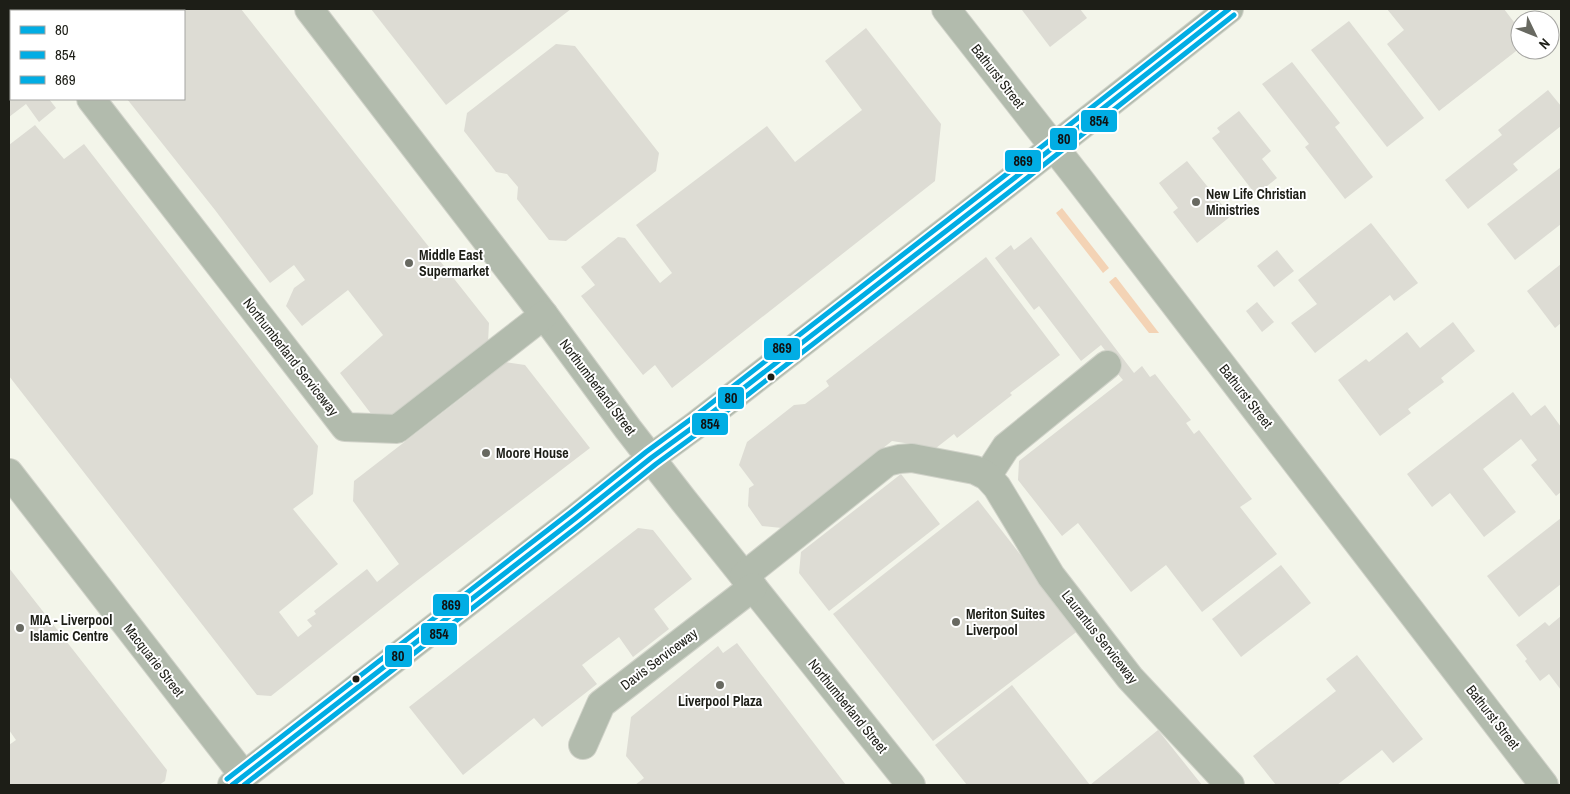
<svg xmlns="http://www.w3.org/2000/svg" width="1570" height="794" viewBox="0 0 1570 794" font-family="'Archivo Narrow',sans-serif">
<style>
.green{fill:#f3d3b5}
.building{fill:#dddcd4}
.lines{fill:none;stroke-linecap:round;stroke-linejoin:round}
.minor-casing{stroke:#d0d2c9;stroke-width:30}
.minor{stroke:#b2bbad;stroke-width:28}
.bus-1-casing{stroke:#fff;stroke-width:9}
.bus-2-casing{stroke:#fff;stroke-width:9}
.bus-3-casing{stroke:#fff;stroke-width:9}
.bus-1{stroke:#01ade4;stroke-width:5}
.bus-2{stroke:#01ade4;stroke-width:5}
.bus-3{stroke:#01ade4;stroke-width:5}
.poi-dot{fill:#686961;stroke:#fff;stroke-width:2}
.bus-dot{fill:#1d1e17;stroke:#fff;stroke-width:2}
.labels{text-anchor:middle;stroke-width:4;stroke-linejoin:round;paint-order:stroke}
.street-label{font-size:14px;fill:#1d1e17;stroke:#fff}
.poi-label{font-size:14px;font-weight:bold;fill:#1d1e17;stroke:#fff;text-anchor:start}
.line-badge{stroke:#fff;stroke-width:2}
.pale-badge-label{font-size:14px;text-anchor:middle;font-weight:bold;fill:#111}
</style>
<rect width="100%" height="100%" fill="#f3f5ea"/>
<g class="green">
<path d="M1062 208 1109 268 1103 273 1056 213Z"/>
<path d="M1115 277H1116L1159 333H1149L1109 282Z"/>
</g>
<g class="building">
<path d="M57 9H241L489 323 488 343 390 418 372 415 340 373 383 335 348 290 302 326 286 306 294 288 305 280 294 265 270 283 215 210 127 99H184V11H59Z"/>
<path d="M371 9H571L446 105Z"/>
<path d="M1023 9H1080L1087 18 1050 47 1022 10Z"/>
<path d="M1387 9H1504L1520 30V48L1439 111 1387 44 1404 30Z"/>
<path d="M1349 21 1424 118 1387 147 1311 50Z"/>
<path d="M866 28 941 124 935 181 672 388 655 365 643 375 581 296 595 285 581 267 618 237 625 238 660 283 672 273 636 225 767 126 795 162 862 110 825 61Z"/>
<path d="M556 44 575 46 659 153 656 171 566 241 549 240 517 199 518 187 507 174 496 172 464 131 467 113Z"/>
<path d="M9 47 11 50V99H49L56 108 39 122 26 104 9 117Z"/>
<path d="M1292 62 1340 123 1335 127 1373 177 1345 199 1305 147 1309 144 1262 84Z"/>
<path d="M1548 90 1561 106V126L1513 164 1518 170 1468 209 1445 180 1502 135 1498 130Z"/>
<path d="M1239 111 1271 151 1262 159 1277 178 1256 195 1212 138 1220 132 1217 128Z"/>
<path d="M35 125 64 159 84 144 318 446 313 494 293 509 338 564 279 612 298 637 312 626 307 620 316 614 314 611 367 569 377 582 399 564 353 501 354 481 473 389 471 388 504 362 525 365 590 448 414 583 271 696 257 695 9 376V145Z"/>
<path d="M1187 161 1231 216 1197 243 1173 212 1178 208 1159 183Z"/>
<path d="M1561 167V224L1515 260 1487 224Z"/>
<path d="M1371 223 1418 283 1394 301 1390 295 1315 353 1291 323 1317 304 1298 280Z"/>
<path d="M1031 237 1134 373 1142 366 1150 377 1155 374 1191 420 1186 423 1194 434 1199 430 1252 499 1240 507 1277 554 1202 612 1166 565 1131 592 1078 523 1062 536 1018 480 1019 461 1123 380 1117 373 1120 370 1101 345 1081 361 1039 306 1034 310 995 258 1011 245 1014 250Z"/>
<path d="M1277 250 1294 271 1274 287 1257 266Z"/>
<path d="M986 257 1060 355 1010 393 1012 395 957 438 954 434 936 448 892 441 782 528 762 526 748 506 749 488 754 485 739 465 747 442 794 405 805 404 829 386 826 381Z"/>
<path d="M1561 264V323L1555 328 1527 291Z"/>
<path d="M1257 302 1274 322 1262 332 1246 311Z"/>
<path d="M1453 322 1475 351 1441 378 1444 382 1408 409 1411 413 1380 436 1338 380 1366 359 1369 362 1407 332 1420 348Z"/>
<path d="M1513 392 1531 416 1545 405 1561 427V492L1556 496 1531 465 1537 460 1521 439 1483 469 1516 512 1484 537 1450 493 1432 507 1407 474Z"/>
<path d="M901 474 940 524 829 611 799 573 801 552Z"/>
<path d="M978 500 1079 630 933 741 833 614Z"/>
<path d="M1561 518V584L1519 617 1487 576Z"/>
<path d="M638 528 653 530 692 579 654 609 669 629 633 657 619 637 582 665 597 684 542 727 534 718 463 775 409 707Z"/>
<path d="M1281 565 1311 603 1241 657 1212 619Z"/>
<path d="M9 568 167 770 165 781 159 785H9V745L16 740 9 730Z"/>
<path d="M1561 616V690L1549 674 1540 681 1525 661 1527 659 1516 645 1545 622 1549 626Z"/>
<path d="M737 643 846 785H635L644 778 626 756 631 717 718 646 723 653Z"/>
<path d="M1357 655 1423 739 1393 763 1382 750 1337 785H1276L1253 756 1336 691 1326 679Z"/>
<path d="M1012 685 1090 785 1158 730 1202 785H967L935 745Z"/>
</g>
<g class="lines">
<defs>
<g id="minor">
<path d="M21 9 23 11"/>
<path d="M309 9 544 315 628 429 684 501 911 785"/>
<path d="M946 9 1079 179 1544 785"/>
<path d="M91 99 345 427 397 429 544 315"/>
<path d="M9 473 244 776"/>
<path d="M987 476 1006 447 1107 365"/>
<path d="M744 576 887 462 899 459 912 458 975 470 987 476 997 487 1051 576 1130 678 1230 785"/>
<path d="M583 745 601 704 753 587"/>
<path d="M232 785 576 518 651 458 696 425 1017 176 1229 9"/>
</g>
</defs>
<use href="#minor" class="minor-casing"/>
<use href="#minor" class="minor"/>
<defs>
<path id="bus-1" d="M232 785 576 518 651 458 696 425 1017 176 1229 9"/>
<path id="bus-2" d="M244 785 581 524 656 464 701 431 1022 182 1234 15"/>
<path id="bus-3" d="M227 779 571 512 646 452 691 419 1012 170 1217 9"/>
</defs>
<use href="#bus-1" class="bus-1-casing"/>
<use href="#bus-2" class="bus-2-casing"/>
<use href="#bus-3" class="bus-3-casing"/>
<use href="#bus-1" class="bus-1"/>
<use href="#bus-2" class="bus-2"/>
<use href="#bus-3" class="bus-3"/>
</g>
<g class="poi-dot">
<circle cx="1196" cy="202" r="5"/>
<circle cx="409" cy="263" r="5"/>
<circle cx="486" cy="453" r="5"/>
<circle cx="956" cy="622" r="5"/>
<circle cx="20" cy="628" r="5"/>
<circle cx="720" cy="685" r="5"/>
</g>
<g class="bus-dot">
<circle cx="771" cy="377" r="4.5"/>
<circle cx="356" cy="679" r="4.5"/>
</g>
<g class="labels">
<g class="street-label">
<text transform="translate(998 76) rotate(52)" y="5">Bathurst Street</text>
<text transform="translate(291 357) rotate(52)" y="5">Northumberland Serviceway</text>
<text transform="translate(598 387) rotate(53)" y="5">Northumberland Street</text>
<text transform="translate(1246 396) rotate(52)" y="5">Bathurst Street</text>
<text transform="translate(1100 637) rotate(52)" y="5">Laurantus Serviceway</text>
<text transform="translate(659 659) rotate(-37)" y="5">Davis Serviceway</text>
<text transform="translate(154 660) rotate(52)" y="5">Macquarie Street</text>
<text transform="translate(848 706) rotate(51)" y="5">Northumberland Street</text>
<text transform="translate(1493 717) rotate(52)" y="5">Bathurst Street</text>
</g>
<g class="poi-label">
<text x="1206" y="199">New Life Christian<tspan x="1206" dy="16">Ministries</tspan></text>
<text x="419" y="260">Middle East<tspan x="419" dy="16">Supermarket</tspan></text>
<text x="496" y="458">Moore House</text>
<text x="966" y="619">Meriton Suites<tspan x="966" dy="16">Liverpool</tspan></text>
<text x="30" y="625">MIA - Liverpool<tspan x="30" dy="16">Islamic Centre</tspan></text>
<text x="720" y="706" text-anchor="middle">Liverpool Plaza</text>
</g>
</g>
<g class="line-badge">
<rect x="1080" y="109" width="38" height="24" rx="5" fill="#01ade4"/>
<rect x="1049" y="127" width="29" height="24" rx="5" fill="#01ade4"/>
<rect x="1004" y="149" width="38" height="24" rx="5" fill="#01ade4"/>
<rect x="763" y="337" width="38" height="24" rx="5" fill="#01ade4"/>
<rect x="717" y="386" width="28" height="24" rx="5" fill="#01ade4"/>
<rect x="691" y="412" width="38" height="24" rx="5" fill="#01ade4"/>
<rect x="432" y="593" width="38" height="24" rx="5" fill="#01ade4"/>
<rect x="420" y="622" width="38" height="24" rx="5" fill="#01ade4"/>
<rect x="384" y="644" width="29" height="24" rx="5" fill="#01ade4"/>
</g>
<g class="pale-badge-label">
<text x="1099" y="126">854</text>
<text x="1064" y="144">80</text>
<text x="1023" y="166">869</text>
<text x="782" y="353">869</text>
<text x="731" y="403">80</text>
<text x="710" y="429">854</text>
<text x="451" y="610">869</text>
<text x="439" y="639">854</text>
<text x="398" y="661">80</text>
</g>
<rect width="1570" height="794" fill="none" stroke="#1d1e17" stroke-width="20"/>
<rect x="10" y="10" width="175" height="90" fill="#ffffff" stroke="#a5a5a2"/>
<rect x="20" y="26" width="25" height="8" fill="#01ade4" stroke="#a5a5a2"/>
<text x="55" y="35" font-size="15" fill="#1d1e17">80</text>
<rect x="20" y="51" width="25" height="8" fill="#01ade4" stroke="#a5a5a2"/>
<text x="55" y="60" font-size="15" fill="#1d1e17">854</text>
<rect x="20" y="76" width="25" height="8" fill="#01ade4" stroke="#a5a5a2"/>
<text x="55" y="85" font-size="15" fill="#1d1e17">869</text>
<g transform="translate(1535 35) rotate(133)"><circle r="24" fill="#ffffff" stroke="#a5a5a2"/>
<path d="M0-4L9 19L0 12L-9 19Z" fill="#686961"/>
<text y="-8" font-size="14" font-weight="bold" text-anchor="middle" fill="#1d1e17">N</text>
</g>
</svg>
